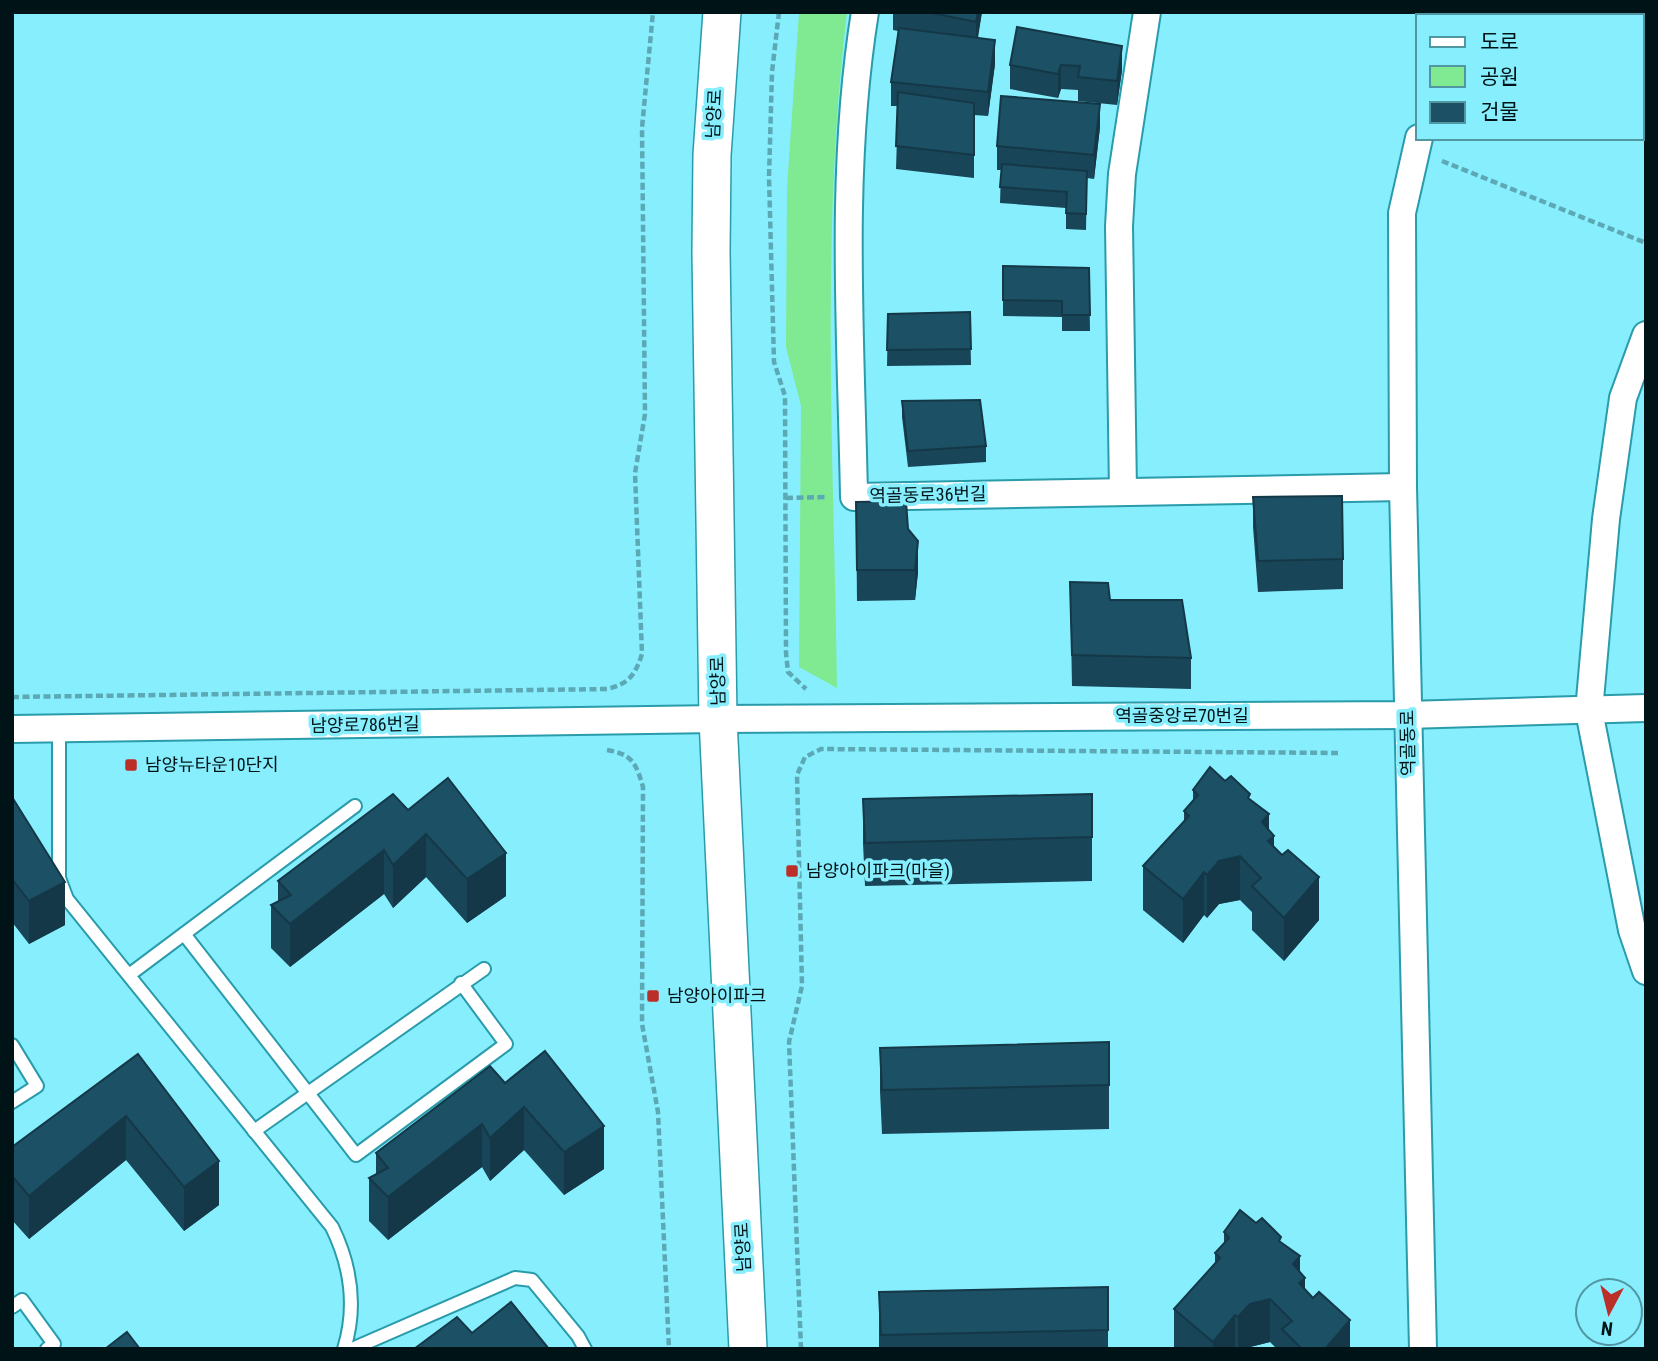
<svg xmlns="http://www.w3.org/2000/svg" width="1658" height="1361" viewBox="0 0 1658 1361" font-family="'Roboto Condensed','Noto Sans KR',sans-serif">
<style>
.green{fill:#7fea91}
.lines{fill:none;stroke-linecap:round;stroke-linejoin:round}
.lane-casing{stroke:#299baa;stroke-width:16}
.street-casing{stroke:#299baa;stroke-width:30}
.secondary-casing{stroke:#299baa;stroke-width:40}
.path{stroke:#5ca9b5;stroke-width:4.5;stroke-dasharray:7 3.5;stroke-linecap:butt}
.lane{stroke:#fff;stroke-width:12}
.street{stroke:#fff;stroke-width:26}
.secondary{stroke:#fff;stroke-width:37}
.wall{fill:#184557}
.shaded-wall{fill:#143847}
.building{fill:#1c5065;stroke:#143847;stroke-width:2}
.poi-dot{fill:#bc2e28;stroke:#87eefe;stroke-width:2.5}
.labels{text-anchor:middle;stroke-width:7;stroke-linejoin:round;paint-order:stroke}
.street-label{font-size:18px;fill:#001417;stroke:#87eefe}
.poi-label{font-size:18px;fill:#001417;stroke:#87eefe;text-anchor:start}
</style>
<rect width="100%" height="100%" fill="#87eefe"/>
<path class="green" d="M799 12H847C820 236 834 463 837 688L799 667 801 406 786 347 787 188Z"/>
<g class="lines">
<defs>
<g id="lane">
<path d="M59 730V878L67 899 332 1227C351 1266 357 1307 344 1349"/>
<path d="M184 934 356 1155 506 1044 461 983"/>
<path d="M129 975 355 806"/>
<path d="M12 1045 37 1086 12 1102"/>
<path d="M254 1131 484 969"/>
<path d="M12 1307 22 1300 54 1344 47 1349"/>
<path d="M352 1349 515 1278 532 1280 578 1336 585 1349"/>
</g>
<g id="street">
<path d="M865 12C839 172 851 336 854 497L1403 487"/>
<path d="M1448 16V12"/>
<path d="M1419 138 1402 213 1403 487 1423 1349"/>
<path d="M1646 335 1623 398 1606 519 1589 711 1632 930 1646 971"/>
<path d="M1123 491 1119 226 1122 174 1147 12"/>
<path d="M12 729 718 719 1407 715 1646 708"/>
</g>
<path id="secondary" d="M722 12 712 155 711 252 718 719 748 1349"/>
</defs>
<use href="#lane" class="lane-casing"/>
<use href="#street" class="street-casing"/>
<use href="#secondary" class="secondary-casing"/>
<g class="path">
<path d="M779 12 772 72 769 177 774 362 785 396 786 653 788 672 806 689"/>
<path d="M1442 161 1646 243"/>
<path d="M786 498 828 497"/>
<path d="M12 697 607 689C628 684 635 676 642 654L635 473 645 414 642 128 653 12"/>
<path d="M607 750C632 754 636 763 643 787L642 1024 658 1112 669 1349"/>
<path d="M801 1349 789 1042 802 986 797 775 805 757 821 749 1338 753"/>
</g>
<use href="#lane" class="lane"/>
<use href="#street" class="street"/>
<use href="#secondary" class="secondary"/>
</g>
<g class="wall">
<path d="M893 12H982L978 38 995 64 988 116 974 115V178L896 169 898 106H891V82L898 31 893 30Z"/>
<path d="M1017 27 1122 70 1117 105 1078 101V90L1061 89 1058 98 1010 89V65Z"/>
<path d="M1100 127 1094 179 1087 178 1086 230 1066 229V208L1000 203 1001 170H997V146Z"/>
<path d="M1003 266 1089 268 1090 331H1062V317L1003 316Z"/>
<path d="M970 312 971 365 887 366 888 314Z"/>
<path d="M902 401 986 446V462L908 467 902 417Z"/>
<path d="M1253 497 1343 559V589L1258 592 1253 527Z"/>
<path d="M856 502 908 529 918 572 915 600 857 601Z"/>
<path d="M1070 582 1110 600 1191 658V689L1072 686Z"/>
<path d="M1225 781 1250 799 1269 829 1274 847 1319 920 1284 961 1252 930V912L1240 900 1219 904 1207 918 1204 915 1183 943 1143 910V866L1184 821V811L1193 801V790Z"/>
<path d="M1092 794V881L865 886 863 843V799Z"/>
<path d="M12 797 65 925 29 944 12 922Z"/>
<path d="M408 810 506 896 467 923 426 877 393 908 384 894 290 967 271 948V905L278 901V881Z"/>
<path d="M1109 1042V1129L882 1134 880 1091V1048Z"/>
<path d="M138 1054 219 1205 184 1231 126 1160 29 1239 12 1220V1147Z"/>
<path d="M505 1083 604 1169 564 1195 524 1150 490 1181 482 1167 388 1240 369 1221V1178L376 1174V1153Z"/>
<path d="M1256 1223 1281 1242 1300 1272 1305 1290 1350 1349H1277L1270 1342 1250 1347 1248 1349H1174V1309L1215 1264V1253L1224 1243V1232Z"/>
<path d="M1108 1287V1349H879V1292Z"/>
</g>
<g class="shaded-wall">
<path d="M978 12H982L976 45V22Z"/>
<path d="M995 40V64L988 116V92Z"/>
<path d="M1122 46V70L1117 105V81Z"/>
<path d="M1061 65V89L1058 98V74Z"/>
<path d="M1100 104V127L1094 179V155Z"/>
<path d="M918 541V572L915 600V570Z"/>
<path d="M1269 814V840L1274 836V879L1262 822Z"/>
<path d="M426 834V877L393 908V865Z"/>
<path d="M384 850V894L290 967V924Z"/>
<path d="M506 853V896L467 923V879Z"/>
<path d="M1240 856V900L1219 904 1207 918V875L1219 861Z"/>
<path d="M1204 872V915L1183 943V899Z"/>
<path d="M1319 877V920L1284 961V918Z"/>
<path d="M65 882V925L29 944V901Z"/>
<path d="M524 1107V1150L490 1181V1138Z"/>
<path d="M126 1116V1160L29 1239V1196Z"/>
<path d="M482 1124V1167L388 1240V1197Z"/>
<path d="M604 1126V1169L564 1195V1152Z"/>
<path d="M219 1161V1205L184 1231V1187Z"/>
<path d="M1300 1256V1283L1305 1278V1321L1293 1264Z"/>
<path d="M1270 1299V1342L1250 1347 1248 1349H1238V1317L1250 1304Z"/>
<path d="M1235 1315V1349H1213V1342Z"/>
<path d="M1350 1320V1349H1325Z"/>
</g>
<g class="building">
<path d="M927 12H978L976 22Z"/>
<path d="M1017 27 1122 46 1117 81 1078 77 1080 66 1061 65 1058 74 1010 65Z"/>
<path d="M899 28 995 40 988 92 891 82Z"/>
<path d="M898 92 974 103V155L896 146Z"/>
<path d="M1001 96 1100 104 1094 155 997 146Z"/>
<path d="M1002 164 1087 171 1086 214 1066 213 1067 192 1000 187Z"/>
<path d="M1003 266 1089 268 1090 315H1062V301L1003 300Z"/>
<path d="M970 312 971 349 887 350 888 314Z"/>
<path d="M980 400 986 446 908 451 902 401Z"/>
<path d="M1342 496 1343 559 1258 561 1253 497Z"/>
<path d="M906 501 908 529 918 541 915 570H857L856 502Z"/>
<path d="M1070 582 1108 583 1110 600H1182L1191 658 1072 655Z"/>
<path d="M1210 767 1225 781 1231 776 1250 794 1248 798 1269 814 1262 822 1274 836 1268 841 1282 855 1288 850 1319 877 1284 918 1252 886 1261 878 1240 856 1219 861 1207 875 1204 872 1183 899 1143 866 1189 816 1184 811 1198 795 1193 790Z"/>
<path d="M448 778 506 853 467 879 426 834 393 865 384 850 290 924 271 905 291 895 278 881 393 794 408 810Z"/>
<path d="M1092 794V837L865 843 863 799Z"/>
<path d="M12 797 65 882 29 901 12 879Z"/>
<path d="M1109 1042V1085L882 1090 880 1048Z"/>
<path d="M545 1051 604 1126 564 1152 524 1107 490 1138 482 1124 388 1197 369 1178 388 1168 376 1153 490 1066 505 1083Z"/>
<path d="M138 1054 219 1161 184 1187 126 1116 29 1196 12 1176V1147Z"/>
<path d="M1240 1210 1256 1223 1262 1218 1281 1237 1279 1241 1300 1256 1293 1264 1305 1278 1299 1283 1313 1298 1319 1292 1350 1320 1325 1349H1302L1282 1329 1292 1321 1270 1299 1250 1304 1238 1317 1235 1315 1213 1342 1174 1309 1220 1258 1215 1253 1229 1238 1224 1232Z"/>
<path d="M1108 1287V1330L881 1335 879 1292Z"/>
<path d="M511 1302 549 1349H414L457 1317 472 1333Z"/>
<path d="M127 1332 140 1349H105Z"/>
</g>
<g class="poi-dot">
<rect x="124" y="758" width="14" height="14" rx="3.5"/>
<rect x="785" y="864" width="14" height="14" rx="3.5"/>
<rect x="646" y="989" width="14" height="14" rx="3.5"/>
</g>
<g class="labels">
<g class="street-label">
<text transform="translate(714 114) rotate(-87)" y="6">남양로</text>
<text transform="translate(928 495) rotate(-1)" y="6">역골동로36번길</text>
<text transform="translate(718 681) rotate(-91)" y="6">남양로</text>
<text x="1182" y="722">역골중앙로70번길</text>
<text transform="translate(365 725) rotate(-1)" y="6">남양로786번길</text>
<text transform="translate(1408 743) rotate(-91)" y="6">역골동로</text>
<text transform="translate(743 1247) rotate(-93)" y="6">남양로</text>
</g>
<g class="poi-label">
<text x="145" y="771">남양뉴타운10단지</text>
<text x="806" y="877">남양아이파크(마을)</text>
<text x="667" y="1002">남양아이파크</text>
</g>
</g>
<rect width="1658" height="1361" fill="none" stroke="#001417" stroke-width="28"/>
<rect x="1416" y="14" width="228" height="126" fill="#87eefe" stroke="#5197a2" stroke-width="2"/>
<rect x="1430" y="37" width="35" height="10" fill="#ffffff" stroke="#5197a2" stroke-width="2"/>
<text x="1480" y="49" font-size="21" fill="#001417">도로</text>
<rect x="1430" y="66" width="35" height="21" fill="#7fea91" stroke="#5197a2" stroke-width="2"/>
<text x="1480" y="84" font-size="21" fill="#001417">공원</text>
<rect x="1430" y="102" width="35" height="21" fill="#1c5065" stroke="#5197a2" stroke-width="2"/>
<text x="1480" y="119" font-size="21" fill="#001417">건물</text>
<g transform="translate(1609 1312) rotate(187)"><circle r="33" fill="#87eefe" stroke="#5197a2" stroke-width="2"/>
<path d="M0-5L12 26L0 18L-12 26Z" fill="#bc2e28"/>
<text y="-10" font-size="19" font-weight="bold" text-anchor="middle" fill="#001417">N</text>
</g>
</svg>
